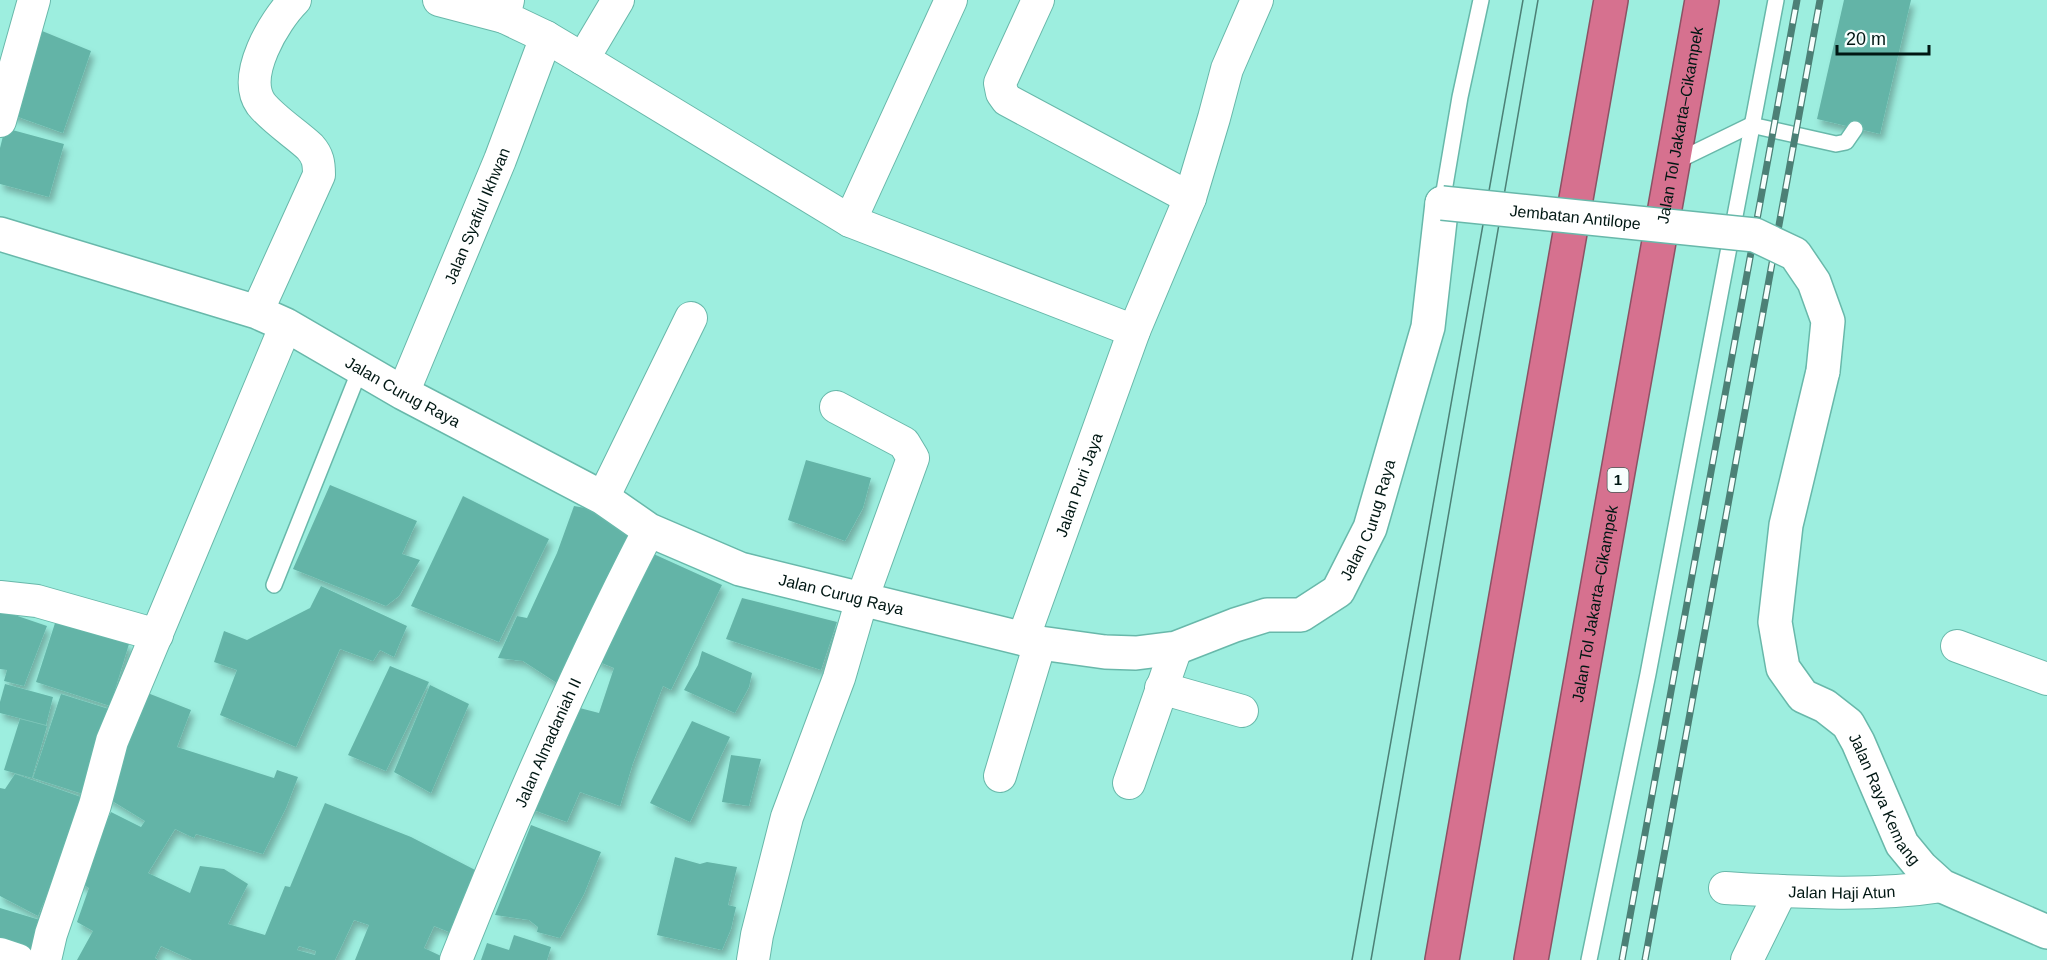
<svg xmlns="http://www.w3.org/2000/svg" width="2047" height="960" viewBox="0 0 2047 960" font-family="Helvetica,sans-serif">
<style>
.building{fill:#64b4a7;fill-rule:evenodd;filter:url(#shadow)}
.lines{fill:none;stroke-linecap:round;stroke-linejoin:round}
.service-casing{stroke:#68b8aa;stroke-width:18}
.minor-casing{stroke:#68b8aa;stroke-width:34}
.tertiary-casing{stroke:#68b8aa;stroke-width:36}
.motorway-casing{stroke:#8b5264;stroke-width:36}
.service{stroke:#fff;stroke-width:15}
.minor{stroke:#fff;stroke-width:32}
.tertiary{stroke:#fff;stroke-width:33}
.motorway{stroke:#d6718f;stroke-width:33}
.tram{stroke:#4c8076;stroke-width:1.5}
.rail-casing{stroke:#4c8076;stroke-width:7}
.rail{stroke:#f7fefd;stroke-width:4.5;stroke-dasharray:14;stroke-linecap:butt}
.tertiary-bridge-casing{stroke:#68b8aa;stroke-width:36;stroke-linecap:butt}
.tertiary-bridge{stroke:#fff;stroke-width:33}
.labels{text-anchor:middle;stroke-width:5;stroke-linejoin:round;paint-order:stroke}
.shield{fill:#f7fefd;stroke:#4a5c59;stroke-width:1.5}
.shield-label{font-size:15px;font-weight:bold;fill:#001713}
.street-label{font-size:16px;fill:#001713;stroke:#f7fefd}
</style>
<defs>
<filter id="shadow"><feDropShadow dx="3.5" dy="6" stdDeviation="3" flood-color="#0004"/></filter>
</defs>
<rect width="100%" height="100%" fill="#9deedf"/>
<g class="building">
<path d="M1844 0H1911L1880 134 1817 119Z"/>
<path d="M30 26 91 51 63 133 4 112Z"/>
<path d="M5 128 64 144 49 197 0 184V148Z"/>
<path d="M806 460 871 478 863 508 845 541 788 520Z"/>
<path d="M330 485 417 521 402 554 420 560 399 596 386 606 293 569Z"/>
<path d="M463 496 549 539 499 642 411 606Z"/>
<path d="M574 506 591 509 635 526 560 685 523 661 498 658 517 616 527 618 557 553Z"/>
<path d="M647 551 722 585 671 690 663 686 633 763 620 806 580 792 567 822 525 807 572 706 599 713 614 668 594 660Z"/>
<path d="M321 586 407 626 394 657 380 650 373 661 340 649 296 747 220 715 237 670 214 662 224 631 247 640 310 608Z"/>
<path d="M742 598 837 622 821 670 726 639Z"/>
<path d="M0 610 47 626 24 686 4 681 7 670 0 669Z"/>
<path d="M56 620 129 644 110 706 36 682Z"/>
<path d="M702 651 752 673 749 687 735 713 684 690 698 665Z"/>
<path d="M390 666 429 682 386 771 348 755Z"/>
<path d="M5 684 53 697 46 725 0 713V702Z"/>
<path d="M430 685 469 704 431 793 394 772Z"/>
<path d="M140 690 191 710 177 747 274 778 277 770 298 777 286 808 263 854 196 834 194 838 175 829 148 873 190 893 200 866 224 869 248 884 228 924 265 935 285 886 290 887 325 803 411 837 481 873 449 932 434 926 424 948 441 956 439 960H355L369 925 354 920 335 960H192L161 946 155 958 158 960H77L93 931 77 922 89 888 77 881 111 812 141 827 145 821 104 796ZM299 946 316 951 315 955 297 950Z"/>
<path d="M61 694 112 710 86 795 33 778Z"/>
<path d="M20 719 47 726 32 778 4 770Z"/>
<path d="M692 721 730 737 690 822 650 803Z"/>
<path d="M731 755 761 759 749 806 722 802Z"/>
<path d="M15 774 81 797 84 806 38 916 0 896V788L5 789Z"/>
<path d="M531 825 601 852 584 894 560 938 537 932 538 927 529 920 495 915Z"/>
<path d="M675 857 700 864 707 862 737 867 728 905 736 907 731 929 722 950 657 935Z"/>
<path d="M0 908 40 920 29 956 0 947Z"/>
<path d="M514 935 551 947 547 960H481L487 943 509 950Z"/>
</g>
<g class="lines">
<defs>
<g id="service">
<path d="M1675 162 1751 125 1836 144 1846 142 1855 129"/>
<path d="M1442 203 1460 97 1481 0"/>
<path d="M274 585 361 367"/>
<path d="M1589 960 1648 674 1776 0"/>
</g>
<g id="minor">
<path d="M439 0 504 17"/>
<path d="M508 0 504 17 546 37 583 59 850 221 1134 331"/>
<path d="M1038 0 1000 83 1002 93 1007 100 1190 198"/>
<path d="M583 59 618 0"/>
<path d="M0 121 34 0"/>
<path d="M850 221 951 0"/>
<path d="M257 312 319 175C319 163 318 156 310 147 296 134 273 119 261 104 241 76 274 21 295 0"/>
<path id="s1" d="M403 393 500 160 546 37"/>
<path d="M603 498 691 318"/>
<path d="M0 597 37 601 157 635"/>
<path id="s2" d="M1023 639 1134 331 1190 198 1214 118 1227 69 1257 0"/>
<path d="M1957 646 2047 679"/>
<path d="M1161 688 1242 711"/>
<path d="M1000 776 1040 643"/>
<path d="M1129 783 1176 648"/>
<path id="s3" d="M1725 888C1797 892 1871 897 1942 886"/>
<path d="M0 954 18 960"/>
<path d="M45 960 51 934 95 805 112 741 286 325"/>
<path id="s4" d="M456 960C514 814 577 669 649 530"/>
<path d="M753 960 757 935 787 817 839 678 862 599 913 458 904 443 836 407"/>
<path d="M1747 960 1781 891"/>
</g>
<g id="tertiary">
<path id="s5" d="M0 234 257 312 286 325 403 393 603 498 649 530 740 569 1040 643 1105 652 1136 653 1176 648 1235 625 1267 615H1301L1338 591 1370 528 1428 327 1442 203"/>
<path id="s6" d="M1823 371 1786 525 1775 622 1783 668 1803 696 1825 706 1848 724 1858 742 1902 844 1921 867 1942 886 2047 932"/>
</g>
<g id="motorway">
<path d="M1442 960 1611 0"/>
<path id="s7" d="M1531 960 1702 0"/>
</g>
</defs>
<use href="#service" class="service-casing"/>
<use href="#minor" class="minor-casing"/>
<use href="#tertiary" class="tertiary-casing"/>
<use href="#motorway" class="motorway-casing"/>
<use href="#service" class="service"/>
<use href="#minor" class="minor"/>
<use href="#tertiary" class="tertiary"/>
<use href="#motorway" class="motorway"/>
<g class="tram">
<path d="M1352 960 1523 0"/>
<path d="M1371 960 1538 0"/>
</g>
<defs>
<g id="rail">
<path d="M1622 960 1797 0"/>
<path d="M1645 960 1820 0"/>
</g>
</defs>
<use href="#rail" class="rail-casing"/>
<use href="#rail" class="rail"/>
<defs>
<g id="tertiary-bridge">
<path id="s8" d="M1442 203 1755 235 1795 254 1814 282 1828 321 1823 371"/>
</g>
</defs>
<use href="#tertiary-bridge" class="tertiary-bridge-casing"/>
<use href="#tertiary-bridge" class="tertiary-bridge"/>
</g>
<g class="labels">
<rect class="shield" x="1607.5" y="468" width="21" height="24" rx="4.5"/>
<g class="shield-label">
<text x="1618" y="485">1</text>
</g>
<g class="street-label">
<text dy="6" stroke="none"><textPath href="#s7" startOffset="848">Jalan Tol Jakarta–Cikampek</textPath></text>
<text dy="6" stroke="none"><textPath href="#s1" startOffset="192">Jalan Syafiul Ikhwan</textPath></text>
<text dy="6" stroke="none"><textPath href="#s8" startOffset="134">Jembatan Antilope</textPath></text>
<text dy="6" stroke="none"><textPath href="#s5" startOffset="435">Jalan Curug Raya</textPath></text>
<text dy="6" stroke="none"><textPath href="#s2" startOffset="164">Jalan Puri Jaya</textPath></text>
<text dy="6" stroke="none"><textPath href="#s5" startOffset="1515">Jalan Curug Raya</textPath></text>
<text dy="6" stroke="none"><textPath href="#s5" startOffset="921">Jalan Curug Raya</textPath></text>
<text dy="6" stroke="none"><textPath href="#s7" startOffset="362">Jalan Tol Jakarta–Cikampek</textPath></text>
<text dy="6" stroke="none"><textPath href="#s4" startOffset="236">Jalan Almadaniah II</textPath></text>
<text dy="6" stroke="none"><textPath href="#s6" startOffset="474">Jalan Raya Kemang</textPath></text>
<text dy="6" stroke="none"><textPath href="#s3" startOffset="117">Jalan Haji Atun</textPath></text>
</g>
</g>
<path d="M1837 45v9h92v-9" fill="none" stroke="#001713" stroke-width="3"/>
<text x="1846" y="45" font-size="18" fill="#001713" stroke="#f7fefd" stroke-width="4.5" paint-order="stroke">20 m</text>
</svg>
